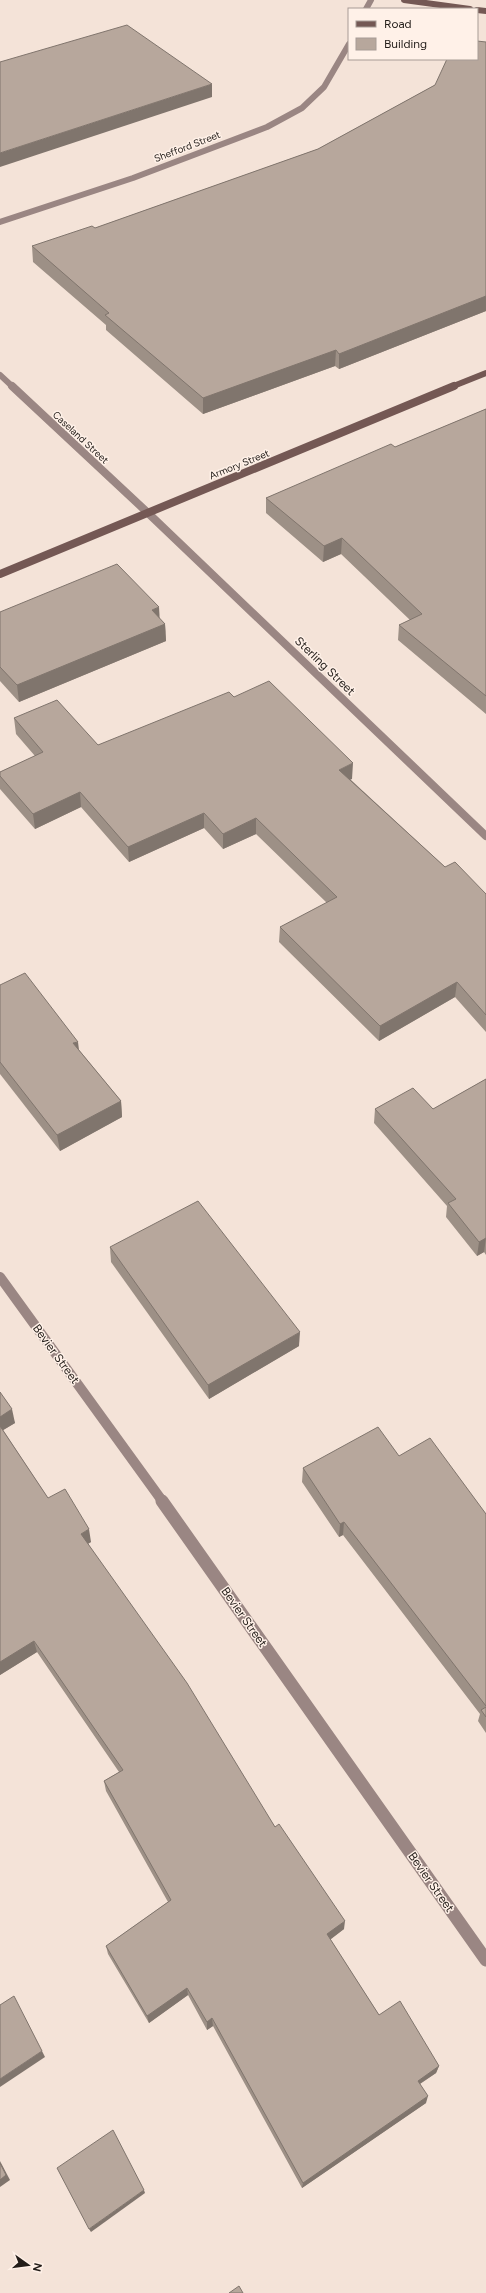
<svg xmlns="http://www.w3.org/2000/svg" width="486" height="2293" viewBox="0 0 486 2293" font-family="Figtree,sans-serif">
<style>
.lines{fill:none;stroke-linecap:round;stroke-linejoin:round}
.street-far3{stroke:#9a8683;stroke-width:6}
.street-far2{stroke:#9a8683;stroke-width:8}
.street-far1{stroke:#9a8683;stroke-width:10}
.street{stroke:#9a8683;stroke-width:13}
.secondary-far1{stroke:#745854;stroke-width:6}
.secondary{stroke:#745854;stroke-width:8}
.wall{fill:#9d9086}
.shaded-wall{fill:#80756d}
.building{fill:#b7a79c;stroke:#80756d}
.labels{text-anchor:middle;stroke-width:3;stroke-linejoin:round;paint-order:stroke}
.far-street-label{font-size:10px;fill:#231d19;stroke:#fff1e8}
.street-label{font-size:12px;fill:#231d19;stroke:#fff1e8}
</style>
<rect width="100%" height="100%" fill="#f4e3d8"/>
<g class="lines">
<g class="street-far3">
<path d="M366 9 371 0"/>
<path d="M0 222 133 178 267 127 302 108 324 87 349 44"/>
<path d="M0 375 13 387"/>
</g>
<path class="street-far2" d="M12 386 148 513 486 836"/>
<path class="street-far1" d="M0 1277 163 1502"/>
<path class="street" d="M162 1501 486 1960"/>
<g class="secondary-far1">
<path d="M404 0 470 9"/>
<path d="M477 10 486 11"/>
<path d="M451 387 486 373"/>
</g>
<path class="secondary" d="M0 574 454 386"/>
</g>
<g class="wall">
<path d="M486 42V311L339 369 335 366 203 414 106 330V325L33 262 32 246 95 228 318 149 435 85Z"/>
<path d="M486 409V714L398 640 399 625 410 620 341 554 323 562 266 513V498L395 447Z"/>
<path d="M0 612 165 624 166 641 19 702 0 681Z"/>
<path d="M234 697 352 779H350L445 867 486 894V1032L455 997 379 1041 279 942 280 927 327 903 256 834 223 849 204 828 129 862 81 807 35 829 0 789V772L35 756 16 734 14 718 98 745Z"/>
<path d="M0 985 79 1050 121 1101 122 1117 60 1151 0 1074Z"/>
<path d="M486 1079V1255L484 1252 477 1256 446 1217 447 1206 374 1123 375 1109H433Z"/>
<path d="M110 1247 299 1346 209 1399 111 1262Z"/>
<path d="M0 1392 15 1423 3 1430 48 1498 91 1542 88 1544 275 1827 344 1929 330 1939 379 2015 439 2066 436 2073 420 2084 426 2103 302 2188 213 2026 207 2030 188 1995 149 2023 108 1954 106 1946 168 1902 106 1791 104 1781 119 1772 37 1652 0 1675Z"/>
<path d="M399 1456 480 1507 486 1514V1733L478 1721 480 1714 343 1535 339 1537 302 1482 303 1468Z"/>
</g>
<g class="shaded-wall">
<path d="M212 84V97L0 167V153Z"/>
<path d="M486 296V311L339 369V354Z"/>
<path d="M336 350 335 366 203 414V398Z"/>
<path d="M342 538 341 554 323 562 324 546Z"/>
<path d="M159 607 160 624 152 610Z"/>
<path d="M165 624 166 641 19 702 17 685Z"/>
<path d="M353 763 352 779 338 785 339 770Z"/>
<path d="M80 792 81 807 35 829 33 814Z"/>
<path d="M204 813V828L129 862 128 847Z"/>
<path d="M256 818V834L223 849V834Z"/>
<path d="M457 982 455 997 379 1041 380 1026Z"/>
<path d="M78 1042 80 1058 73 1043Z"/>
<path d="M121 1101 122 1117 60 1151 57 1135Z"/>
<path d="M486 1238 484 1252 477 1256 479 1242Z"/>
<path d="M300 1332 299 1346 209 1399 208 1385Z"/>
<path d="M12 1409 15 1423 0 1432V1417Z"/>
<path d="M344 1522 343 1535 339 1537 340 1524Z"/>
<path d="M89 1529 91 1542 83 1546 81 1534Z"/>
<path d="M34 1641 37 1652 0 1675V1662Z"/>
<path d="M345 1921 344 1929 326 1943 327 1934Z"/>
<path d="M187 1988 188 1995 149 2023 147 2016Z"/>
<path d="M212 2018 213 2026 207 2030V2022Z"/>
<path d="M42 2051 45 2057 0 2087V2079Z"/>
<path d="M439 2066 436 2073 415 2087 418 2081Z"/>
<path d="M428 2096 426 2103 302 2188 303 2183Z"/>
<path d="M0 2161 10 2180 0 2187Z"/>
<path d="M144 2190 145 2193 91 2232 89 2229Z"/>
</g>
<g class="building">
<path d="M127 25 212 84 0 153V62Z"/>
<path d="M477 41 486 42V296L339 354 336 350 203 398 105 315 109 313 32 246 92 226 95 228 318 149 435 85 447 59H477Z"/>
<path d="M486 409V696L399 625 422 614 342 538 324 546 266 498 391 444 395 447Z"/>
<path d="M117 564 159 607 152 610 165 624 17 685 0 667V612Z"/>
<path d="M269 681 353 763 339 770 445 867 455 862 486 894V1015L457 982 380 1026 280 927 337 897 256 818 223 834 204 813 128 847 80 792 33 814 0 776V772L43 752 14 718 57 700 98 745 229 692 234 697Z"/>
<path d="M25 973 78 1042 73 1043 121 1101 57 1135 0 1062V985Z"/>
<path d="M486 1079V1238L479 1242 448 1203 456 1199 375 1109 413 1088 433 1109Z"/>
<path d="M198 1201 300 1332 208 1385 110 1247Z"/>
<path d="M0 1392 12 1409 0 1417Z"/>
<path d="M0 1426 48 1498 65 1489 89 1529 81 1534 187 1683 275 1827 279 1824 345 1921 327 1934 379 2015 400 2001 439 2066 418 2081 428 2096 303 2183 212 2018 207 2022 187 1988 147 2016 106 1946 171 1900 104 1781 123 1770 34 1641 0 1662Z"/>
<path d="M378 1427 399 1456 430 1438 486 1514V1706L344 1522 340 1524 303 1468Z"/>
<path d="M486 1707V1717L481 1710Z"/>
<path d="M14 1996 42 2051 0 2079V2005Z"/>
<path d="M113 2130 144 2190 89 2229 57 2168Z"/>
<path d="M0 2163 6 2175 0 2180Z"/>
<path d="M239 2286 243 2293H229Z"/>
</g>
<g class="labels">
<g class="far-street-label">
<text transform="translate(187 146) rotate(-21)" y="4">Shefford Street</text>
<text transform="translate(81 437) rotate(43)" y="4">Caseland Street</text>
<text transform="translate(239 464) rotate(-22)" y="4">Armory Street</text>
</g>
<g class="street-label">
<text transform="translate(325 666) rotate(44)" y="4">Sterling Street</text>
<text transform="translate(56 1354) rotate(54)" y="4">Bevier Street</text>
<text transform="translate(244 1617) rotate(55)" y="4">Bevier Street</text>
<text transform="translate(431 1882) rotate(55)" y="4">Bevier Street</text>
</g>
</g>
<rect x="348" y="8" width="130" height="52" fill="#fff1e8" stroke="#a79c95"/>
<rect x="356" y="21" width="20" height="6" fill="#745854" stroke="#a79c95"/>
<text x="384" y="28" font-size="12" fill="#231d19">Road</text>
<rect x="356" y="38" width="20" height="12" fill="#b7a79c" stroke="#a79c95"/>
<text x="384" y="48" font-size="12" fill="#231d19">Building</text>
<g transform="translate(28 2265) rotate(104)" stroke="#fff1e8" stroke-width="3" paint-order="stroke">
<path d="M0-3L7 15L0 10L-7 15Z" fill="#231d19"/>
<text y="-6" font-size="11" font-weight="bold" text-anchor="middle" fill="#231d19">N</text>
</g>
</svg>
